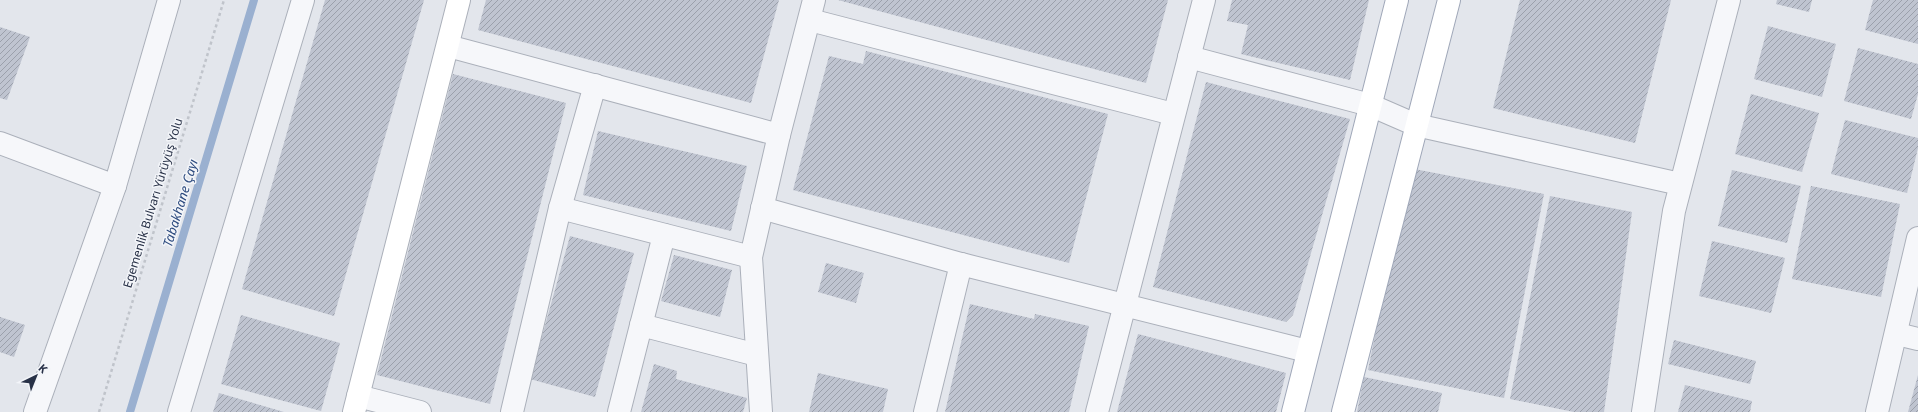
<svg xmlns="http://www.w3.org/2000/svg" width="1918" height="412" viewBox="0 0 1918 412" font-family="'Noto Sans',sans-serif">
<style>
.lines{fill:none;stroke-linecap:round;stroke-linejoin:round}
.stream{stroke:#9ab0d0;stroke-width:8}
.building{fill:url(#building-hatch)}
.street-casing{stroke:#abb0ba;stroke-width:24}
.secondary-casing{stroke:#abb0ba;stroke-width:24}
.primary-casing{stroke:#a0a8b9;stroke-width:24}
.path{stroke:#c0c4cb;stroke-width:2.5;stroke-dasharray:3 3;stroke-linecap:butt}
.street{stroke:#f6f7fa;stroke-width:22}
.secondary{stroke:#fff;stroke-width:22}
.primary{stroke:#fff;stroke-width:22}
.labels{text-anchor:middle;stroke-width:3;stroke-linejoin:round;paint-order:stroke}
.street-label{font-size:12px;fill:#283147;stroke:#f3f5f9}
.water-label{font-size:13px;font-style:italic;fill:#2d4b7f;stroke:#f3f5f9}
</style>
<defs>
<pattern id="building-hatch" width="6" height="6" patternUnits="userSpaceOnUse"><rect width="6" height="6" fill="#bfc4d0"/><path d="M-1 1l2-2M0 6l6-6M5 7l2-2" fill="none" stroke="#9ba0ab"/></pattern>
</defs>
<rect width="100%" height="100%" fill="#e3e6ec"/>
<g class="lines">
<path class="stream" d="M130 412 254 0"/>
</g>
<g class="building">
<path d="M325 0H424L334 316 242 289Z"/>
<path d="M486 0H779L751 103 478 30Z"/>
<path d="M838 0H1168L1146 83Z"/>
<path d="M1232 0H1369L1350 80 1241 54 1248 25 1227 21Z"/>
<path d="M1520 0H1671L1635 143 1493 108Z"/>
<path d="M1777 0H1812L1809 12 1776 4Z"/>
<path d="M1873 0H1918V44L1865 30Z"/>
<path d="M1768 26 1836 44 1822 97 1754 79Z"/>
<path d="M0 27 30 37 7 100 0 98Z"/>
<path d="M1858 48 1918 64V94L1911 119 1844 101Z"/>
<path d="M866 51 1108 114 1069 263 793 190 829 56 863 64Z"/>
<path d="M453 74 566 103 490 404 377 375Z"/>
<path d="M1206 82 1350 119 1293 315 1286 322 1153 287Z"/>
<path d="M1751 94 1819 113 1802 172 1735 154Z"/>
<path d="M1845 120 1918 138V148L1907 193 1831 174Z"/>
<path d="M598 131 747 166 731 231 583 195Z"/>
<path d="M1409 168 1544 194 1504 398 1368 370Z"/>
<path d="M1732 170 1801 186 1787 243 1718 226Z"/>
<path d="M1811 186 1900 204 1881 297 1792 279Z"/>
<path d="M1550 196 1632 212 1604 412H1574L1510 399Z"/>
<path d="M570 236 634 253 595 397 530 379Z"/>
<path d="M1712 241 1785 258 1771 313 1699 296Z"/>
<path d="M674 255 732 270 720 317 661 301Z"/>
<path d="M826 263 864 273 856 303 818 292Z"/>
<path d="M970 304 1034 319 1035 314 1089 326 1069 412H945Z"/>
<path d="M241 315 340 343 321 411 221 384Z"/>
<path d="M0 317 25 325 14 357 0 352Z"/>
<path d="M1138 334 1286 373 1276 412H1117Z"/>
<path d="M1674 340 1756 361 1750 384 1668 364Z"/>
<path d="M654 364 677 371 676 379 747 398 743 412H641Z"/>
<path d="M818 373 888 389 883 412H809Z"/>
<path d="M1918 375V412H1908Z"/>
<path d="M1364 377 1442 393 1438 412H1357Z"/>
<path d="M1685 385 1752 401 1750 412H1678Z"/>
<path d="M219 393 284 412H213Z"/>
</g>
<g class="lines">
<defs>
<g id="street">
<path d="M810 20 1173 114"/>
<path d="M448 46 779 135"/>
<path d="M1189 57 1370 105 1416 125 1680 184"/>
<path d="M0 143 115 186"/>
<path d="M560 208 751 257"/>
<path d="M762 208 961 264 1307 351"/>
<path d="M641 325 757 355"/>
<path d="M1897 334 1918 339"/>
<path d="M358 396 420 412"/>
<path d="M35 412 115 186 169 0"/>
<path d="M179 412 303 0"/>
<path d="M512 412 560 208 595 85"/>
<path d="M619 412 664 235"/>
<path d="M761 412 751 257 779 135 814 0"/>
<path d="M925 412 961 264"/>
<path d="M1097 412 1204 0"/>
<path d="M1643 412 1674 211 1729 0"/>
<path d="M1877 412 1918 238"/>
</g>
<path id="secondary" d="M354 412 459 0"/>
<g id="primary">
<path d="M1293 412 1397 0"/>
<path d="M1343 412 1449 0"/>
</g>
</defs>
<use href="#street" class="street-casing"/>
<use href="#secondary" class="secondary-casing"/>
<use href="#primary" class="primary-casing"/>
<path class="path" d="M99 412 224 0"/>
<use href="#street" class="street"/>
<use href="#secondary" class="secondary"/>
<use href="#primary" class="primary"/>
</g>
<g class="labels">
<g class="street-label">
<text transform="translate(153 203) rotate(-73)" y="4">Egemenlik Bulvarı Yürüyüş Yolu</text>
</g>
<g class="water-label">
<text transform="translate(180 203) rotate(-73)" y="5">Tabakhane Çayı</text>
</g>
</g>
<g transform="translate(36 376) rotate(43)" stroke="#f3f5f9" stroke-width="3" paint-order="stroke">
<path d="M0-3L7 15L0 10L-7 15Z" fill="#283147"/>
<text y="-6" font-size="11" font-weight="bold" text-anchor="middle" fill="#283147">K</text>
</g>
</svg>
